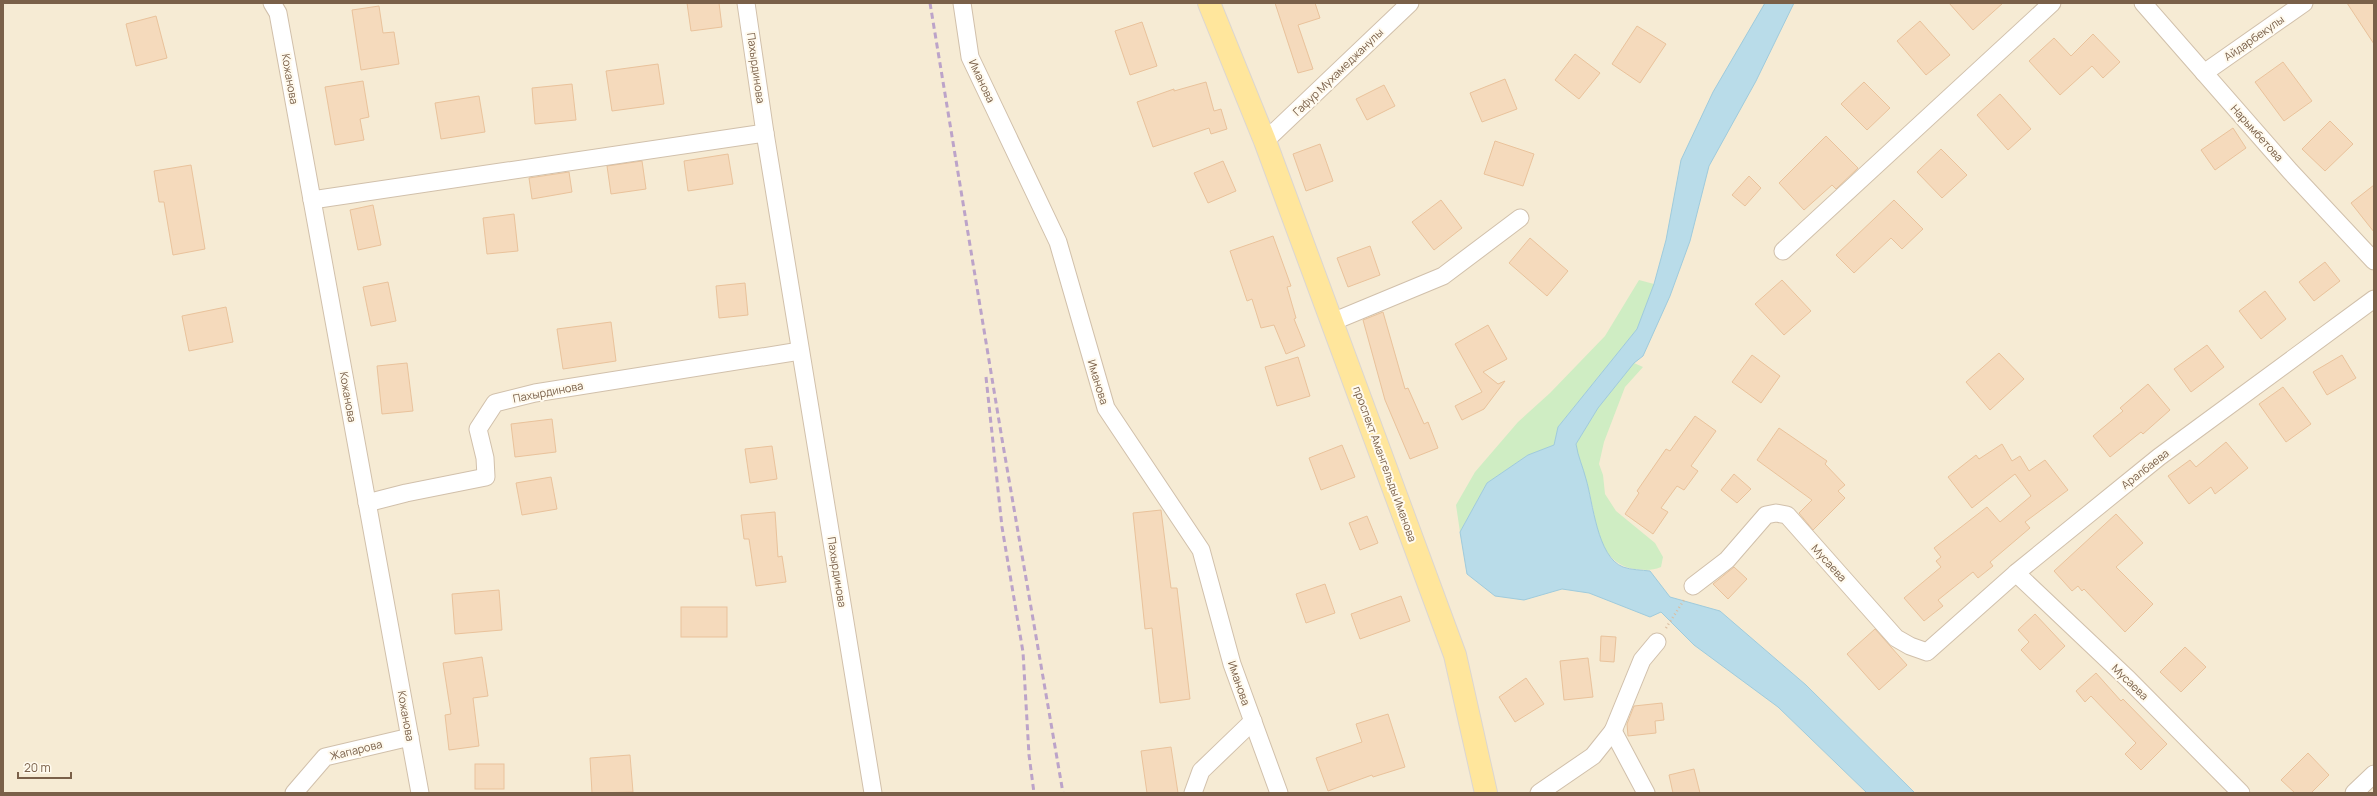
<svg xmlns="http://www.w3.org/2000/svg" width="2377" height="796" viewBox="0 0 2377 796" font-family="Manrope,sans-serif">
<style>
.residential{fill:#f6ebd4}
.green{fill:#cfedc3}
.water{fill:#b9dce9;stroke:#9fcbdc}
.building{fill:#f5dabc;stroke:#e9c29b}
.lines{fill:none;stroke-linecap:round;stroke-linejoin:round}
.minor-casing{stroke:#d1c0ab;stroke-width:19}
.major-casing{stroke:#dcd6d0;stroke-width:24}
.path{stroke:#dbbd9f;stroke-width:2.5;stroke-dasharray:1 3;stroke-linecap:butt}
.minor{stroke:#fff;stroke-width:17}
.major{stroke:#ffe69c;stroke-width:22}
.rail{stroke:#bca3c9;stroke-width:3;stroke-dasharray:6 4;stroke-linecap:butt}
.labels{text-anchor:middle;stroke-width:4;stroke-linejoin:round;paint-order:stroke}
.street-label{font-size:11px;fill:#7a6049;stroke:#fffaee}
</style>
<rect width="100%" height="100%" fill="#fef8e7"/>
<rect class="residential" x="3" y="3" width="2371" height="790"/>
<g class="green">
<path d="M1639 280 1654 284 1637 329 1558 427 1554 445 1528 455 1487 483 1460 532 1456 505 1475 472 1518 422 1550 393 1605 336Z"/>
<path d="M1634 363 1643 367 1625 387 1604 442 1599 464 1603 475 1605 494 1616 511 1655 543 1663 557 1661 567C1651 571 1645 570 1634 569 1597 563 1597 520 1589 491 1585 475 1578 461 1576 444L1598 408Z"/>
</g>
<path class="water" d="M1765 3H1794L1756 81 1709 166 1690 241 1670 296 1643 356 1634 363 1598 408 1576 444C1578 457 1583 467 1586 479 1593 502 1597 557 1623 567 1631 570 1642 570 1650 571L1670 597 1720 611 1806 685 1915 793H1867L1778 707 1694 645 1661 612 1650 617 1589 593 1562 589 1524 600 1495 596 1467 574 1460 532 1487 483 1528 455 1554 445 1558 427 1637 329 1654 284 1666 240 1681 160 1713 92Z"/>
<g class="building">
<path d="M687 3H719L722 27 691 31Z"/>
<path d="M1275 3H1315L1320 18 1298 25 1313 69 1298 73Z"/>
<path d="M1949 3H2003L1973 30Z"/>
<path d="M2347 3H2374V44Z"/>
<path d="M379 6 383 33 394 32 399 64 361 70 352 10Z"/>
<path d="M156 16 167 58 136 66 126 24Z"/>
<path d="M1920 21 1950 55 1926 75 1897 41Z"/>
<path d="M1142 22 1157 66 1130 75 1115 31Z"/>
<path d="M1637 26 1666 44 1640 83 1612 64Z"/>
<path d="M2093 34 2120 62 2103 78 2092 66 2060 95 2029 61 2054 38 2071 56Z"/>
<path d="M1575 54 1600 73 1579 99 1555 80Z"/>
<path d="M2283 62 2312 101 2284 121 2255 82Z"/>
<path d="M658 64 664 104 612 111 606 71Z"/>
<path d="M1505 79 1517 109 1482 122 1470 93Z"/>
<path d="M363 81 369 117 360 119 364 140 335 145 325 87Z"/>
<path d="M1206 82 1214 111 1221 109 1227 129 1211 134 1209 128 1153 147 1137 102 1174 89V91Z"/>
<path d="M1864 82 1890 108 1867 130 1841 104Z"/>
<path d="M572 84 576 120 535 124 532 88Z"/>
<path d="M1384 85 1395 106 1367 120 1356 99Z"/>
<path d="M2000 94 2031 129 2008 150 1977 115Z"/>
<path d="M479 96 485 132 441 139 435 103Z"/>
<path d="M2330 121 2353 144 2325 171 2302 149Z"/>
<path d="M2233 128 2246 148 2215 170 2201 150Z"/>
<path d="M1826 136 1858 168 1836 189 1832 185 1804 210 1779 183Z"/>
<path d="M1495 141 1534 154 1523 186 1484 174Z"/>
<path d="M1320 144 1333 181 1306 191 1293 154Z"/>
<path d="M1941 149 1967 175 1942 198 1917 172Z"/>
<path d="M728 154 733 184 688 191 684 161Z"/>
<path d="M642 161 646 189 611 194 607 166Z"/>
<path d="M1223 161 1236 191 1208 203 1194 173Z"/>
<path d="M191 165 205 249 173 255 164 202H159L154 171Z"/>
<path d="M569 172 572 192 532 199 529 178Z"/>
<path d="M1749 176 1761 188 1745 206 1732 195Z"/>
<path d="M2374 185V232L2351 203Z"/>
<path d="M1441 200 1462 228 1434 250 1412 222Z"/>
<path d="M1894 200 1923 229 1902 249 1891 238 1854 273 1836 255Z"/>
<path d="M373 205 381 245 358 250 350 210Z"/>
<path d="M514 214 518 251 487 254 483 218Z"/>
<path d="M1273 236 1291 286 1287 287 1296 318 1294 319 1305 346 1286 354 1274 325 1261 328 1252 299 1247 301 1230 251Z"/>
<path d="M1530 238 1568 271 1547 296 1509 263Z"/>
<path d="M1370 246 1380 275 1348 287 1337 258Z"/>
<path d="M2325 262 2340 281 2314 301 2299 282Z"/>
<path d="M1782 280 1811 311 1784 335 1755 304Z"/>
<path d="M388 282 396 321 371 326 363 287Z"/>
<path d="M745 283 748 315 719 318 716 286Z"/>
<path d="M2265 291 2286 319 2261 339 2239 311Z"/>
<path d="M226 307 233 342 189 351 182 316Z"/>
<path d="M1383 312 1405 389 1408 388 1424 424 1428 422 1438 448 1410 459 1385 400 1363 320Z"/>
<path d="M611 322 616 361 563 369 557 329Z"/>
<path d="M1488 325 1507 359 1483 372 1498 384 1505 381 1484 409 1462 420 1455 406 1482 392 1455 344Z"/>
<path d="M2207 345 2224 367 2191 392 2174 369Z"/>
<path d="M1999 353 2024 379 1990 410 1966 382Z"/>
<path d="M1752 355 1780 376 1761 403 1732 382Z"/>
<path d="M2342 355 2356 378 2327 395 2313 372Z"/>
<path d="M1298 357 1310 396 1277 406 1265 367Z"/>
<path d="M407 363 413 411 382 414 377 366Z"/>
<path d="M2148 384 2170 410 2143 434 2141 432 2110 457 2093 436 2123 411 2120 408Z"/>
<path d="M2283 387 2311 424 2286 442 2259 404Z"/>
<path d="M1695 416 1716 431 1691 466 1698 471 1684 490 1677 486 1661 508 1668 512 1653 534 1625 514 1639 493 1637 491 1666 449 1670 451Z"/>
<path d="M552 419 556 452 515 457 511 424Z"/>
<path d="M1779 428 1827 461 1825 464 1845 485 1838 491 1845 498 1813 530 1799 513 1812 500 1757 460Z"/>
<path d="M2226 442 2248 468 2215 494 2211 487 2189 504 2168 476 2190 460 2196 467Z"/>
<path d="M2002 444 2012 461 2020 456 2029 471 2045 460 2068 490 2025 522 2030 528 1990 562 1993 566 1978 578 1973 572 1938 600 1943 606 1924 621 1904 598 1941 567 1936 561 1941 557 1934 548 1987 507 2000 522 2031 496 2015 474 1972 508 1948 477 1976 455 1979 459Z"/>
<path d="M1342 445 1355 477 1321 490 1309 458Z"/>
<path d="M772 446 777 479 750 483 745 449Z"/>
<path d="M1734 474 1751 489 1737 503 1721 490Z"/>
<path d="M551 477 557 509 522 515 516 483Z"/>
<path d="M1161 510 1171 588H1177L1190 699 1160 703 1152 628 1145 629 1133 513Z"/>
<path d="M775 512 778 557 782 556 786 582 756 586 749 539H744L741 515Z"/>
<path d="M2116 514 2143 543 2116 567 2153 604 2125 632 2084 589 2082 591 2078 586 2072 591 2054 571Z"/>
<path d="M1367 516 1378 543 1360 550 1349 523Z"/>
<path d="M1734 567 1747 579 1728 599 1713 584Z"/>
<path d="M1325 584 1335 613 1306 623 1296 594Z"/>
<path d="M499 590 502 630 455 634 452 594Z"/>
<path d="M1401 596 1410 621 1360 639 1351 614Z"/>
<rect x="681" y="607" width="46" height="30"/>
<path d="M2035 614 2065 646 2040 670 2021 650 2029 642 2018 630Z"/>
<path d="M1875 629 1907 665 1879 690 1847 654Z"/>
<path d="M1601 636 1616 637 1614 662 1600 661Z"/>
<path d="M2185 647 2206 667 2181 692 2160 672Z"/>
<path d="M482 657 488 696 473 698 479 746 449 750 445 715 451 714 443 663Z"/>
<path d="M1588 658 1593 697 1564 700 1560 661Z"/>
<path d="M2096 673 2121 701 2123 699 2167 744 2141 770 2125 754 2136 743 2091 696 2085 702 2076 691Z"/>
<path d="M1526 678 1544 704 1515 722 1499 697Z"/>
<path d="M1662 703 1664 720 1655 721 1656 733 1628 736 1627 724 1634 706Z"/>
<path d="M1388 714 1405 767 1373 777 1372 775 1328 791 1316 758 1362 742 1356 724Z"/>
<path d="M1171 747 1178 793H1147L1141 751Z"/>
<path d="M2308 753 2329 775 2311 793H2295L2281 780Z"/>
<path d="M630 755 633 792 592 793 590 758Z"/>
<rect x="475" y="764" width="29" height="25"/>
<path d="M1694 769 1700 793H1673L1669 775Z"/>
</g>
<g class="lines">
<defs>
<g id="minor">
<path d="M272 3 278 13 420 793"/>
<path d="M746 3 765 133 873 793"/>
<path d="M962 3 970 57 1058 242 1106 408 1201 550 1232 664 1279 793"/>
<path d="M2143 3 2290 171 2374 261"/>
<path d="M2204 73 2304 3"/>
<path d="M1265 141 1410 3"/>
<path d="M312 200 765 133"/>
<path d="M1783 251 2052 3"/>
<path d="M1332 322 1443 276 1520 218"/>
<path d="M367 503 406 493 486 477 485 458 478 429 495 403 535 393 800 351"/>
<path d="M2016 573 2128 679 2241 793"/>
<path d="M1693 586 1727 560 1766 515 1776 513 1787 515 1896 638 1910 646 1927 652 2016 573 2159 457 2374 299"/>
<path d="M1613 731 1646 793"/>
<path d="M294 793 325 757 410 737"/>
<path d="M1193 793 1201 771 1253 721"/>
<path d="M1539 793 1593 756 1613 731 1642 660 1657 642"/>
<path d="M2354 793 2374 774"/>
</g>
<path id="major" d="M1209 3 1265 141 1455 655 1486 793"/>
</defs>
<use href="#minor" class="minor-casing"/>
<use href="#major" class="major-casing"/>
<path class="path" d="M1666 628 1684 600"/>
<use href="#minor" class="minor"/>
<use href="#major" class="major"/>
<g class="rail">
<path d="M930 3 1002 439 1063 793"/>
<path d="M986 377 1002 527 1023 652 1029 755 1034 793"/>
</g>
</g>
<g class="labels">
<g class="street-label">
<text transform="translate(2254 38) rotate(-35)" y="4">Айдарбекулы</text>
<text transform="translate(756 68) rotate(82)" y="4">Пахырдинова</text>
<text transform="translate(1338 72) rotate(-44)" y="4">Гафур Мухамеджанулы</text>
<text transform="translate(290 79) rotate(80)" y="4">Кожанова</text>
<text transform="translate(982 81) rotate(65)" y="4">Иманова</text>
<text transform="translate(2257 133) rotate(48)" y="4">Нарымбетова</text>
<text transform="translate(1098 382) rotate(73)" y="4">Иманова</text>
<text transform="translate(548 392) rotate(-11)" y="4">Пахырдинова</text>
<text transform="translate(348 397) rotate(80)" y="4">Кожанова</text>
<text transform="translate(1385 464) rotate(70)" y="4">проспект Амангельды Иманова</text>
<text transform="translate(2145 469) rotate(-38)" y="4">Аралбаева</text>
<text transform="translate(1829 563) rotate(48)" y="4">Мусаева</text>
<text transform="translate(837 572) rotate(81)" y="4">Пахырдинова</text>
<text transform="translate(2130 682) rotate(44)" y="4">Мусаева</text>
<text transform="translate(1239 683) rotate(71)" y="4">Иманова</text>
<text transform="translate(406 716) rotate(80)" y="4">Кожанова</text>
<text transform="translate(356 750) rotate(-14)" y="4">Жапарова</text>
</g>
</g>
<rect width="2377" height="796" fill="none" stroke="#7a6049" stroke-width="8"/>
<path d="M18 772v6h53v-6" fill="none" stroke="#7a6049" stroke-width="2"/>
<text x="24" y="772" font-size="12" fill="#7a6049" stroke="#fffaee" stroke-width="3" paint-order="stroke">20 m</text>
</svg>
